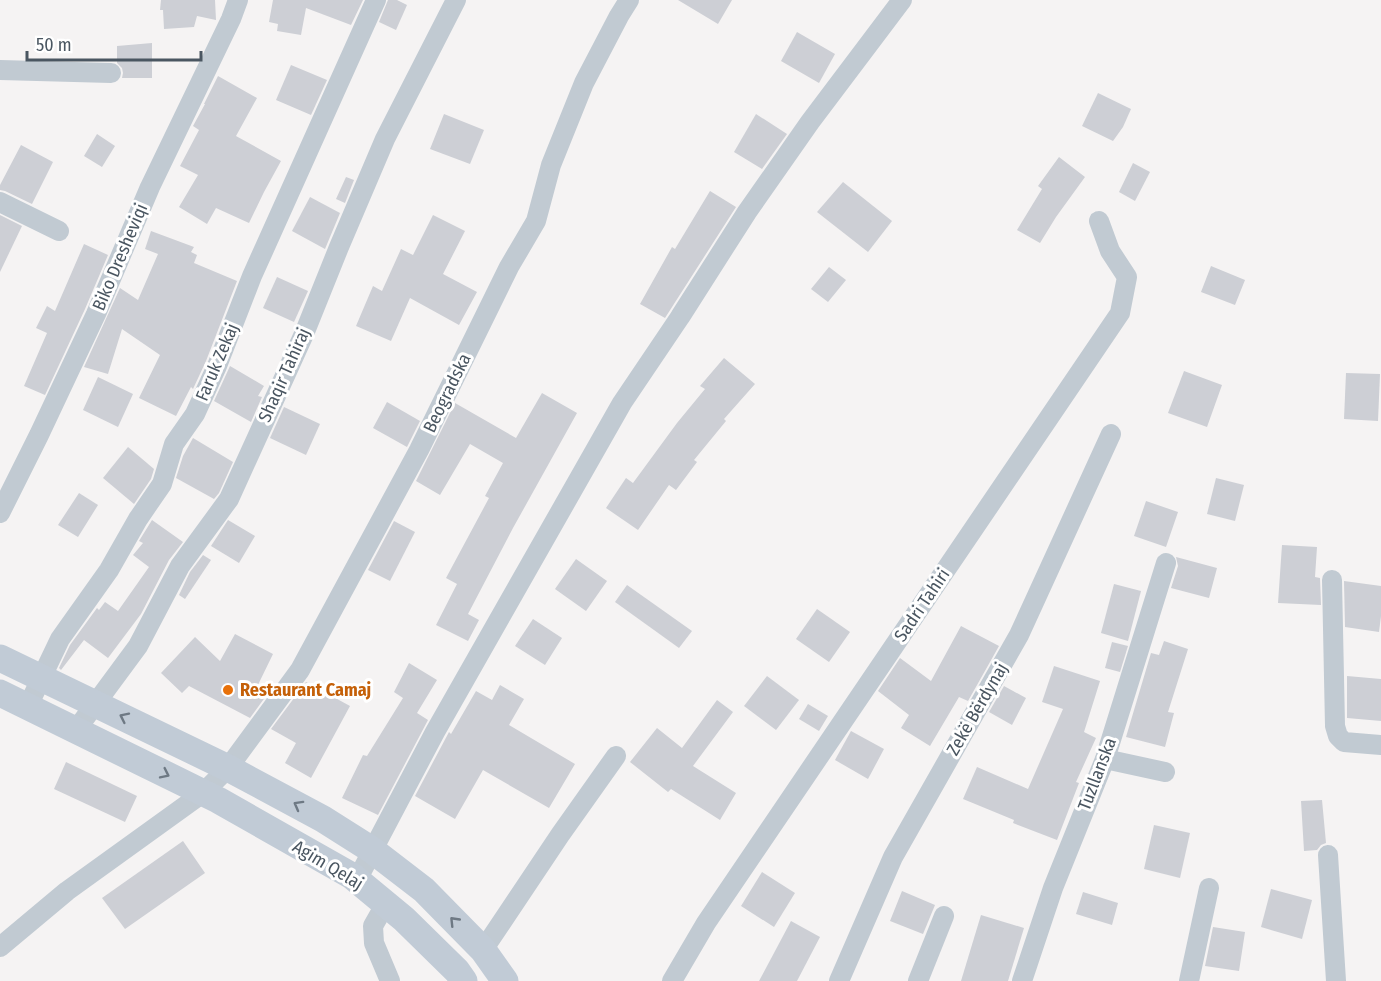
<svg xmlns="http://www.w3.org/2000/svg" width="1381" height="981" viewBox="0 0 1381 981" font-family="'Fira Sans Condensed',sans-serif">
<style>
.building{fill:#cdcfd5}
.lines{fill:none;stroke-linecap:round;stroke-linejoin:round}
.minor{stroke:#c1cad2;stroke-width:20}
.secondary{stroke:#c1cbd6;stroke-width:27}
.oneway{stroke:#6e7984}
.food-dot{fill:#e8710a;stroke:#fff;stroke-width:2}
.labels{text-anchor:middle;stroke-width:6;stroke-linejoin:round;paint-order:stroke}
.street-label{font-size:18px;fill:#4a5661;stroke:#fff}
.food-label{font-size:18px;font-weight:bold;fill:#c56008;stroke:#fff;text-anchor:start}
</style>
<rect width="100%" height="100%" fill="#f5f3f3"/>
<g class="building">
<path d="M161 0H215L216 20 197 16 194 27 164 29 163 10H160Z"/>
<path d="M273 0H363L351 25 306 8 301 35 277 31 278 24 269 22Z"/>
<path d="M388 0H397L407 5 396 30 379 22Z"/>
<path d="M678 0H732L718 24Z"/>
<path d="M797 32 835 54 819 83 781 61Z"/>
<path d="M152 43V78H122L123 73 122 68 117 63V46Z"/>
<path d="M291 65 327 80 311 115 276 100Z"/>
<path d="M218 76 257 98 236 136 281 161 264 192 249 223 216 208 207 224 179 207 198 175 180 166 199 130 193 126 205 104H204Z"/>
<path d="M1098 93 1131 109 1123 127 1113 141 1082 126Z"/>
<path d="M444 114 484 130 470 164 430 149Z"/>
<path d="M756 114 787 134 762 169 734 152Z"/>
<path d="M97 134 115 146 102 167 84 156Z"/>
<path d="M21 145 53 162 32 204 5 191 0 190V185Z"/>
<path d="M1059 157 1085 177 1056 217 1040 243 1017 230 1042 189 1038 186Z"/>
<path d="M1133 163 1150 172 1135 201 1119 192Z"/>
<path d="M346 177 354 180 345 203 336 199Z"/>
<path d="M843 182 892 221 868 252 817 212Z"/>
<path d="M710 191 736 207 665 318 640 304 672 247 675 249Z"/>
<path d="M310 197 340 213 325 249 292 231Z"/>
<path d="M0 215 22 226 0 272Z"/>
<path d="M433 215 465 231 443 274 477 292 459 325 410 298 391 341 356 326 373 286 382 291 401 249 413 255Z"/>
<path d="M151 231 194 247 191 252 197 255 194 263 237 281 206 361 193 389 191 387 176 416 139 398 160 355 122 329 108 374 84 367 120 288 138 300 158 254 145 249Z"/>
<path d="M84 244 108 255 85 309 45 395 24 386 47 333 36 328 47 306 55 311Z"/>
<path d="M1211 266 1245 280 1235 305 1201 292Z"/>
<path d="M829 267 846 280 828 302 811 289Z"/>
<path d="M277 277 308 291 294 322 263 308Z"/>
<path d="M724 358 755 384 724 419 726 421 694 460 697 462 676 490 669 485 638 530 606 508 626 478 633 483 677 423 705 389 700 386Z"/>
<path d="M230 366 264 386 258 396 262 397 251 422 214 401Z"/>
<path d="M1184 371 1222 385 1207 427 1168 413Z"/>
<path d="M1346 373 1380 374 1378 421 1344 419Z"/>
<path d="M98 377 133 394 118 427 83 410Z"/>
<path d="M542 393 577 413 513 528 468 614 479 620 468 641 436 625 457 584 446 578 489 498 485 496 503 463 470 444 440 495 416 481 455 403 516 438Z"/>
<path d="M387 402 420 421 407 447 373 428Z"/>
<path d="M284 407 320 424 306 455 270 438Z"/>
<path d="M193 438 233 462 219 493 214 499 176 478 183 456Z"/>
<path d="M128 447 154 469 151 479 134 504 103 478Z"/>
<path d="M1216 478 1244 485 1235 521 1207 514Z"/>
<path d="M79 493 98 505 78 537 58 525Z"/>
<path d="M1146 501 1178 512 1166 547 1134 536Z"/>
<path d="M152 520 183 542 169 560 141 614 108 658 84 640 61 670 59 668 70 645 97 608 99 610 105 602 118 611 149 567 133 555 143 543 139 541Z"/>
<path d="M228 520 255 536 239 563 211 546Z"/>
<path d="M394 521 415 532 390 581 368 570Z"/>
<path d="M1282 545 1317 547 1315 577 1320 578 1321 605 1278 603Z"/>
<path d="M203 555 211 560 185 599 179 595 190 572Z"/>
<path d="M1176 557 1217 568 1209 598 1171 588 1178 566Z"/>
<path d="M576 559 607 581 586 611 555 589Z"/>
<path d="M1344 581 1381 586V616L1379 632 1345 627Z"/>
<path d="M1114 584 1141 591 1128 641 1101 633Z"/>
<path d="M627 585 692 631 679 648 615 602Z"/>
<path d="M817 609 850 632 829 662 796 639Z"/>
<path d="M533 619 562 638 545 665 515 646Z"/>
<path d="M961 626 999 646 968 701 959 697 930 746 901 728 909 715 878 691 900 658 931 681Z"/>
<path d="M235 634 273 654 255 691 266 696 250 718 189 686 182 693 161 673 195 637 220 661Z"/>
<path d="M1164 641 1188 649 1168 712 1174 713 1165 747 1126 737 1151 653 1159 655Z"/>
<path d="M1112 642 1128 646 1120 672 1105 668Z"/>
<path d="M409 663 437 680 417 713 428 720 378 815 342 798 363 755 367 756 403 698 394 692Z"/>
<path d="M1054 666 1100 681 1084 732 1096 738 1076 782 1079 783 1057 840 1013 823 1014 820 963 799 977 767 1028 789 1063 709 1042 702Z"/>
<path d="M767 676 799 700 776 730 744 706Z"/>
<path d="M1347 676 1381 679V721L1347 718Z"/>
<path d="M306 682 350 706 311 778 285 763 296 743 271 729Z"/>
<path d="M500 685 524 699 509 725 575 764 549 808 483 770 455 819 415 796 449 732 451 734 476 691 492 700Z"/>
<path d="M1004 686 1026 698 1012 725 989 712Z"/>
<path d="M717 700 733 712 693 766 736 793 720 820 671 789 668 792 630 762 657 728 682 748Z"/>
<path d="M808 704 828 716 819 731 799 719Z"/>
<path d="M851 731 884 749 868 779 835 760Z"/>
<path d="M66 762 137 796 125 822 54 789Z"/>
<path d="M1322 800 1326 843 1321 845 1317 850 1304 851 1301 801Z"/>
<path d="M1154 825 1190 833 1180 878 1144 869Z"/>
<path d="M183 841 205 873 125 929 102 898Z"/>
<path d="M762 872 795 893 774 927 741 906Z"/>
<path d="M1271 889 1312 900 1302 939 1261 927Z"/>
<path d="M902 891 935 905 923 934 890 921Z"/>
<path d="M1083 892 1118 903 1112 925 1076 914Z"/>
<path d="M981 915 1024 928 1008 981H961Z"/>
<path d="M791 921 820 937 797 981H759Z"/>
<path d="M1213 927 1245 932 1239 971 1205 966Z"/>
</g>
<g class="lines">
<g class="minor">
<path d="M0 70 111 73"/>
<path d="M0 202 59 231"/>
<path d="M0 513 39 435 96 314 150 187 231 19 238 0"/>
<path d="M1332 580 1335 726 1338 736 1344 742 1381 745"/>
<path d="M28 706 60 639 109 570 138 519 162 484 174 444 195 414 217 366 252 276 376 0"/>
<path d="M76 730 138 646 180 566 229 499 304 334 339 247 385 139 456 0"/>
<path d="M1105 759 1165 772"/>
<path d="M1328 855 1336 981"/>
<path d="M357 880 435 732 622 403 680 317 747 212 810 122 902 0"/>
<path d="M386 903 373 926 374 943 390 981"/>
<path d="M0 947 67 891 203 793 228 768 300 670 419 450 509 267 536 221 551 165 584 83 619 16 629 0"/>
<path d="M483 950 560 835 616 756"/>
<path d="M672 981 706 923 1120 313 1127 277 1110 251 1099 221"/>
<path d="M839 981 893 857 1019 635 1111 434"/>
<path d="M918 981 944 916"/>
<path d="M1022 981 1053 888 1105 759 1166 563"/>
<path d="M1189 981 1209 888"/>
</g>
<g class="secondary">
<path d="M0 658 228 768 323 819 372 850 424 890 483 950 505 981"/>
<path d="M0 693 218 800 352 876 404 919 457 971 464 981"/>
</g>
</g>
<defs><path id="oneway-chevron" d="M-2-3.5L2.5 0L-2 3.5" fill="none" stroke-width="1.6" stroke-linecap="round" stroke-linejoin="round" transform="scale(1.5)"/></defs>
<g class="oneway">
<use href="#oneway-chevron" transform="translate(124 717) rotate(-154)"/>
<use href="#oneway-chevron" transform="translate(165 774) rotate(26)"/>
<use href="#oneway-chevron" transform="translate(298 805) rotate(-151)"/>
<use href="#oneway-chevron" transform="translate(454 921) rotate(-134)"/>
</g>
<circle class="food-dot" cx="228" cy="690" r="6"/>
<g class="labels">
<g class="street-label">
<text transform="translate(120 257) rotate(-67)" y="6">Biko Dresheviqi</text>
<text transform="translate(217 362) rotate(-67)" y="6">Faruk Zekaj</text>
<text transform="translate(284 375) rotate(-66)" y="6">Shaqir Tahiraj</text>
<text transform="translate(447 393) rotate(-64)" y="6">Beogradska</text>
<text transform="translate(922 605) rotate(-56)" y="6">Sadri Tahiri</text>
<text transform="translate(977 709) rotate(-60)" y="6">Zekë Bërdynaj</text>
<text transform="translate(1097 774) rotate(-69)" y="6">Tuzllanska</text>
<text transform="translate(328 865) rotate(31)" y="6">Agim Qelaj</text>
</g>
<g class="food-label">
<text x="240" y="696">Restaurant Camaj</text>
</g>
</g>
<path d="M27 51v9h174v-9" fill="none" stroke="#4a5661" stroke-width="3"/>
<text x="36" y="51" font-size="18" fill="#4a5661" stroke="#ffffff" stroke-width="4.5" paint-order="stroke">50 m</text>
</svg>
